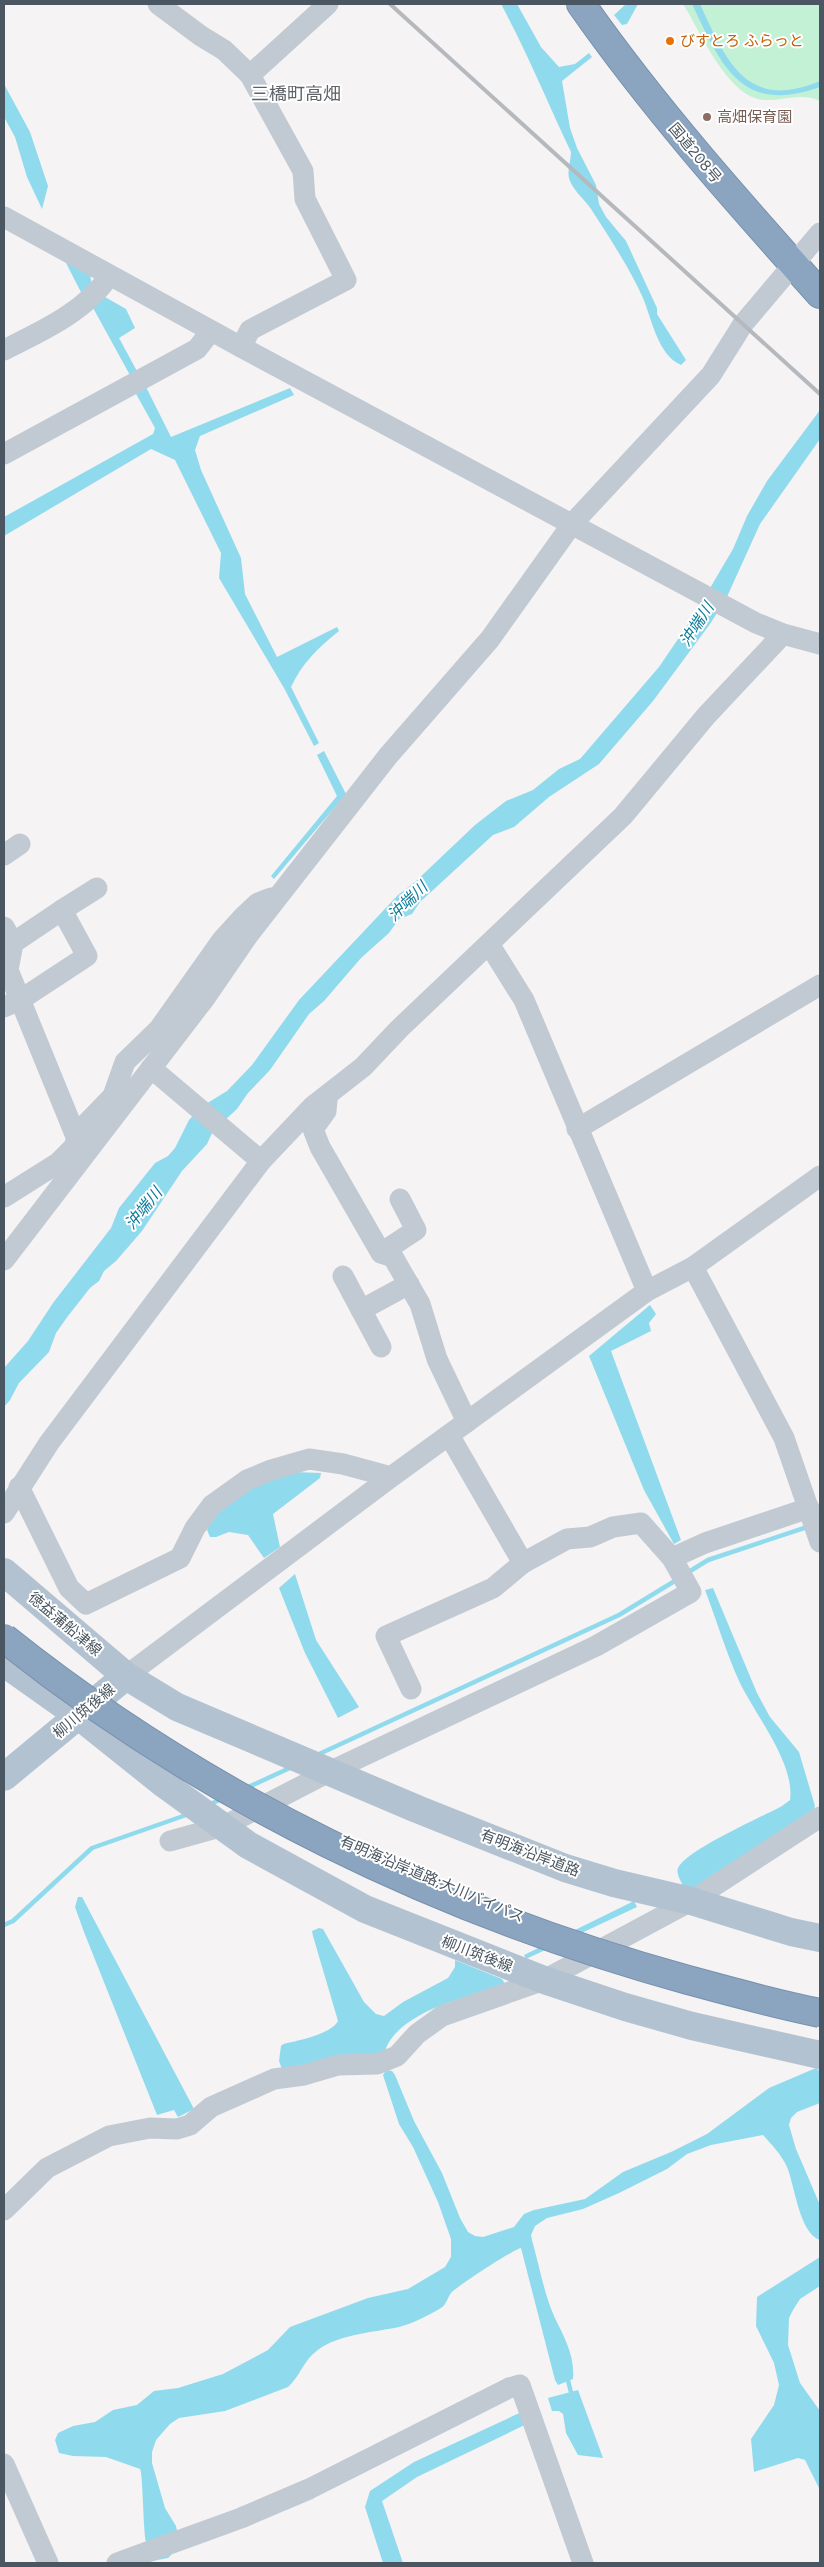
<svg xmlns="http://www.w3.org/2000/svg" width="824" height="2567" viewBox="0 0 824 2567" font-family="Figtree,'Noto Sans JP',sans-serif">
<style>
.green{fill:#c3f1d5}
.water{fill:#90daee}
.lines{fill:none;stroke-linecap:round;stroke-linejoin:round}
.stream{stroke:#90daee;stroke-width:4.5}
.highway-casing{stroke:#7690ad;stroke-width:30}
.minor{stroke:#c1cad2;stroke-width:21}
.major{stroke:#b3c2d1;stroke-width:28}
.highway{stroke:#8ba5c1;stroke-width:28}
.rail{stroke:#b5b8bd;stroke-width:4}
.highway-bridge-casing{stroke:#7690ad;stroke-width:30;stroke-linecap:butt}
.highway-bridge{stroke:#8ba5c1;stroke-width:28}
.food-dot{fill:#e8710a;stroke:#fff;stroke-width:2}
.education-dot{fill:#8d6e63;stroke:#fff;stroke-width:2}
.labels{text-anchor:middle;stroke-width:4;stroke-linejoin:round;paint-order:stroke}
.food-label{font-size:15px;fill:#c56008;stroke:#fff;text-anchor:start}
.education-label{font-size:15px;fill:#785e54;stroke:#fff;text-anchor:start}
.street-label{font-size:15px;fill:#4a5661;stroke:#fff}
.water-label{font-size:16px;font-style:italic;fill:#0c7c9b;stroke:#fff}
.quarter-label{font-size:18px;fill:#5f6368;stroke:#fff}
</style>
<rect width="100%" height="100%" fill="#f5f3f3"/>
<path class="green" d="M683 4H820V101C802 92 784 101 764 100 727 97 701 32 683 4Z"/>
<g class="water">
<path d="M501 4H517L541 47 559 67 575 64 589 53 592 57 562 81 570 128 577 148 596 185 599 204 606 217 626 241 657 308V314L686 360 681 365C658 355 652 320 643 298 629 267 609 237 591 209 585 200 574 191 570 181 566 171 571 162 571 152 548 104 527 52 501 4Z"/>
<path d="M626 4H638L627 24 622 25 614 15Z"/>
<path d="M692 4H700C726 61 747 112 820 81V87C741 115 722 67 692 4Z"/>
<path d="M4 84 30 132 48 186 42 209 27 177 15 137 4 117Z"/>
<path d="M64 259 90 271 92 292 84 298Z"/>
<path d="M105 297 126 309 135 328 119 338 138 373 131 377 92 306Z"/>
<path d="M148 382 147 389 171 437 290 388 294 395 200 436 195 450 201 470 241 558 245 594 277 657 337 627 339 631C318 648 302 663 291 687L319 743 314 746 284 688 219 578 221 553 175 460 151 449 4 536V517L153 434 155 428 135 392Z"/>
<path d="M820 410V439L760 524 726 599 710 624 653 701 599 764 549 797 514 827 493 835 420 902 412 914 399 919 389 933 361 958 324 1001 309 1014 270 1070 248 1093 237 1109 213 1131 207 1144 182 1171 142 1231 116 1261 104 1271 99 1281 90 1288 68 1316 56 1333 49 1352 19 1383 10 1400 4 1407V1368L28 1341 53 1303 111 1228 119 1208 155 1163 168 1156 175 1148 189 1120 201 1107 227 1091 252 1065 299 1000 398 895 415 882 475 825 506 801 533 790 559 769 580 759 659 667 693 617 733 549 747 516 767 481Z"/>
<path d="M324 751 346 794 274 879 271 876 337 796 317 755Z"/>
<path d="M650 1305 656 1314 649 1323 651 1331 611 1351 681 1540 674 1544 644 1490 589 1356Z"/>
<path d="M293 1472 321 1473 320 1478 273 1514 280 1547 264 1558 248 1535 229 1532 216 1537H210L207 1530 216 1506 235 1495Z"/>
<path d="M295 1574 316 1640 359 1707 338 1718 305 1653 279 1588Z"/>
<path d="M713 1588 757 1693 770 1717 799 1752 815 1806 812 1813 704 1890 683 1886C681 1881 676 1874 678 1868 686 1850 762 1817 782 1806L790 1800C795 1763 756 1716 740 1683 726 1653 717 1621 705 1590Z"/>
<path d="M78 1897H82L194 2109 178 2117 174 2110 157 2115 84 1932 75 1907Z"/>
<path d="M634 1901 637 1907 526 1959 524 1955Z"/>
<path d="M319 1928 323 1929 364 2002 376 2014 384 2016 403 2002 448 1978 455 1967V1960L502 1979 509 1990C489 1995 464 1996 445 2004 422 2012 386 2031 384 2057L282 2069 279 2061 281 2046C285 2042 291 2043 296 2041 309 2038 332 2032 338 2021L313 1936 312 1931Z"/>
<path d="M816 2068 820 2071V2103L797 2112 791 2118 789 2125 796 2149 820 2205V2240C799 2233 795 2186 787 2167 781 2154 772 2145 763 2135L711 2145 687 2154 667 2169 619 2193 583 2209 547 2218 535 2226 531 2235 532 2240C539 2265 544 2293 554 2316 564 2337 575 2355 573 2379L558 2385 555 2380 521 2248C514 2249 456 2287 451 2293 447 2298 447 2304 441 2308 429 2315 412 2324 399 2327 375 2332 344 2334 322 2347 302 2360 303 2373 288 2387L225 2411 179 2418 170 2424 156 2440 152 2452V2463L165 2508 176 2526 178 2535 172 2554 168 2558 152 2561C150 2555 147 2549 146 2542 143 2530 143 2473 140 2469L106 2457 73 2456 59 2453 55 2440 58 2433 73 2426 95 2422 113 2410 137 2405 154 2391 178 2388 223 2374 268 2350 290 2327 368 2298 408 2289 445 2267 451 2257V2239L438 2202 413 2147 399 2124 383 2075 386 2070 392 2071 395 2075 414 2121 442 2173 460 2218 468 2232 475 2236 483 2237 514 2227 524 2214 534 2210 585 2199 623 2172 671 2152 707 2134 769 2088Z"/>
<path d="M820 2257V2286L800 2299 793 2310 789 2318 788 2345 800 2383 820 2411V2490L805 2460 798 2458 754 2472 751 2439 774 2405 779 2385 774 2363 756 2326 757 2297Z"/>
<path d="M578 2390 603 2458 578 2455 566 2433 563 2414 559 2411H552L548 2398Z"/>
<path d="M526 2410 531 2422 417 2477 382 2501 403 2563H383L365 2507 370 2491 414 2462Z"/>
</g>
<g class="lines">
<g class="stream">
<path d="M687 1573 708 1560 810 1526"/>
<path d="M317 1755 619 1615 678 1579"/>
<path d="M244 1789 292 1767"/>
<path d="M208 1805 224 1798"/>
<path d="M4 1925 13 1921 92 1848 189 1814"/>
<path d="M567 2377 572 2396"/>
</g>
<defs>
<path id="highway" d="M581 4C653 107 736 200 820 294"/>
</defs>
<use href="#highway" class="highway-casing"/>
<g class="minor">
<path d="M158 4 201 36 224 50 250 75 303 171 305 199 346 280 250 330 241 347"/>
<path d="M250 75 328 4"/>
<path d="M4 217 241 347 756 623 783 634 820 644"/>
<path d="M4 350C42 331 85 312 109 276"/>
<path d="M4 454 197 349 211 331"/>
<path d="M4 855 20 844"/>
<path d="M62 910 97 888"/>
<path d="M4 927 13 943 8 970 77 1139"/>
<path d="M489 944 524 1000 647 1291"/>
<path d="M4 1007 20 1000 87 956 62 910 13 943"/>
<path d="M151 1068 261 1161"/>
<path d="M327 1100 326 1111 313 1129 320 1147 381 1253 393 1257 420 1304 437 1359 467 1422"/>
<path d="M577 1129 820 985"/>
<path d="M4 1197 58 1163 73 1148 83 1127 113 1096 125 1062 159 1029 222 940 242 918 258 903 271 898"/>
<path d="M381 1253 416 1230 400 1199"/>
<path d="M4 1260 205 998 249 934 388 756 490 639 572 524 711 375 743 324 820 233"/>
<path d="M693 1267 784 1438 820 1542"/>
<path d="M343 1276 381 1347"/>
<path d="M361 1310 409 1284"/>
<path d="M19 1487 69 1588 86 1604 180 1558 195 1528 212 1505 247 1480 271 1470 309 1459 343 1464 391 1477"/>
<path d="M4 1513 49 1443 261 1161 313 1106 363 1067 399 1029 623 816 706 716 783 634"/>
<path d="M672 1558 705 1543 809 1508"/>
<path d="M126 1676 391 1477 647 1291 693 1267 820 1176"/>
<path d="M411 1689 386 1636 493 1588 523 1563"/>
<path d="M170 1841 224 1826 329 1772 596 1646 691 1592 672 1558 641 1523 613 1527 590 1537 567 1539 523 1563 449 1435"/>
<path d="M4 2210 47 2168 109 2136 150 2128 177 2129 190 2125 211 2107 274 2079 304 2075 338 2065 377 2064 397 2056 417 2034 442 2016 544 1980 691 1901 820 1817"/>
<path d="M4 2464 48 2563"/>
<path d="M117 2563 241 2518 309 2489 509 2388 520 2385 583 2563"/>
</g>
<g class="major">
<path d="M4 1572 126 1676 177 1707 417 1809 565 1868 614 1883 691 1901 791 1932 820 1938"/>
<path d="M4 1663 79 1716 164 1784 248 1845 365 1909 544 1980 625 2007 692 2026 820 2055"/>
<path d="M4 1777 126 1676"/>
</g>
<use href="#highway" class="highway"/>
<path class="rail" d="M390 4 820 394"/>
<defs>
<path id="highway-bridge" d="M4 1638C204 1798 441 1912 688 1980 732 1992 775 2004 820 2013"/>
</defs>
<use href="#highway-bridge" class="highway-bridge-casing"/>
<use href="#highway-bridge" class="highway-bridge"/>
</g>
<circle class="food-dot" cx="670" cy="41" r="5"/>
<circle class="education-dot" cx="707" cy="117" r="5"/>
<g class="labels">
<g class="food-label">
<text x="680" y="46">びすとろ ふらっと</text>
</g>
<g class="education-label">
<text x="717" y="122">高畑保育園</text>
</g>
<g class="street-label">
<text transform="translate(695 153) rotate(50)" y="5">国道208号</text>
<text transform="translate(65 1624) rotate(40)" y="5">徳益蒲船津線</text>
<text transform="translate(84 1711) rotate(-40)" y="5">柳川筑後線</text>
<text transform="translate(530 1853) rotate(21)" y="5">有明海沿岸道路</text>
<text transform="translate(432 1879) rotate(23)" y="5">有明海沿岸道路;大川バイパス</text>
<text transform="translate(477 1954) rotate(21)" y="5">柳川筑後線</text>
</g>
<g class="water-label">
<text transform="translate(696 624) rotate(-57)" y="6">沖端川</text>
<text transform="translate(407 901) rotate(-44)" y="6">沖端川</text>
<text transform="translate(143 1208) rotate(-51)" y="6">沖端川</text>
</g>
<g class="quarter-label">
<text x="296" y="100">三橋町高畑</text>
</g>
</g>
<rect width="824" height="2567" fill="none" stroke="#4a5661" stroke-width="10"/>
</svg>
